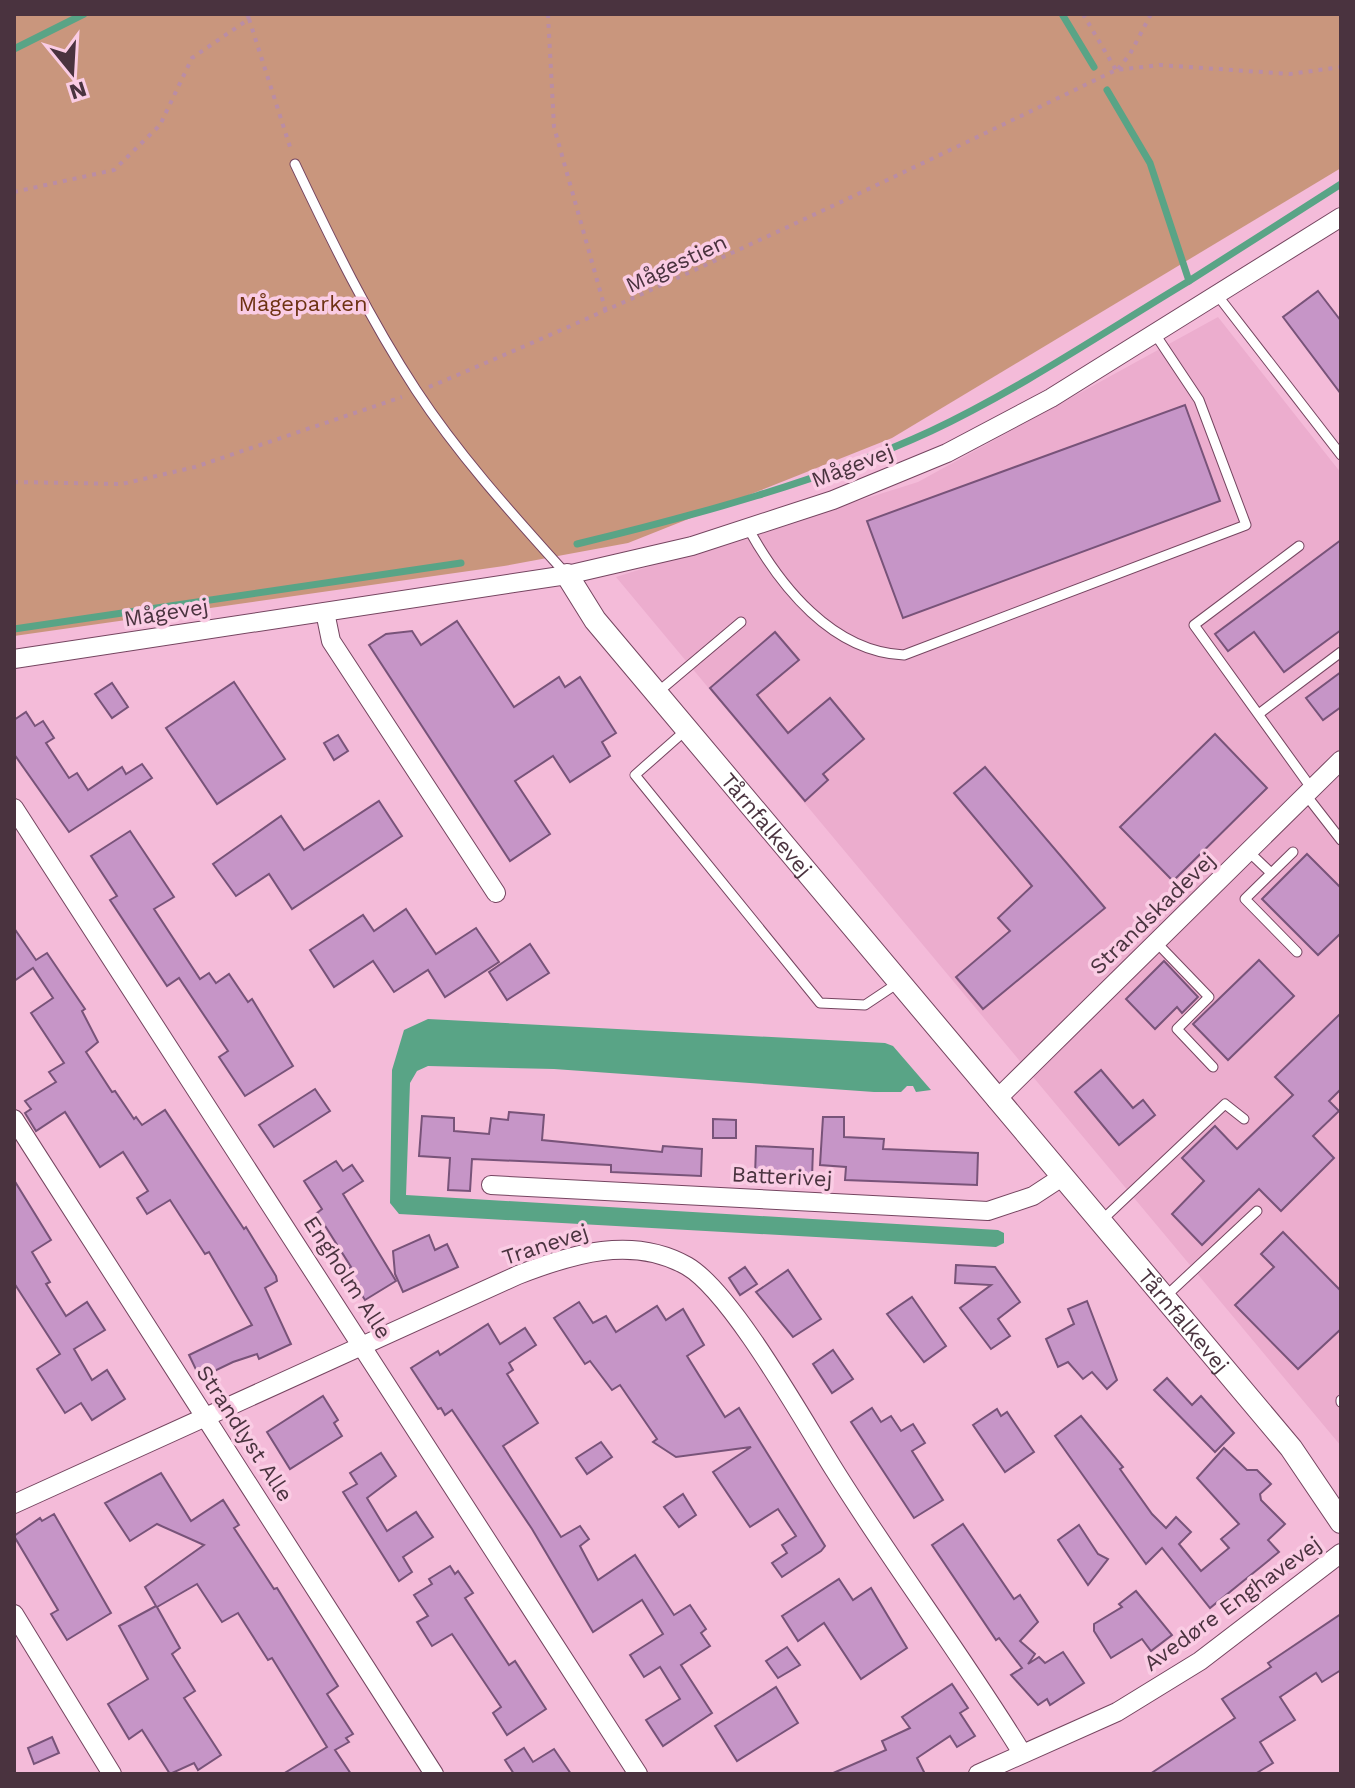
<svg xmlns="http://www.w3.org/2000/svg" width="1355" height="1788" viewBox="0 0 1355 1788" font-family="'Work Sans',sans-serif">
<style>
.built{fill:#ecadce}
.green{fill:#c9967d}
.water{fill:#59a486}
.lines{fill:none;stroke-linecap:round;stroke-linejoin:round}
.stream{stroke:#59a486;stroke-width:7}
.building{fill:#c695c7;stroke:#785379;stroke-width:2}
.service-casing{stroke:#754560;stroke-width:11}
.minor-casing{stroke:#754560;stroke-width:20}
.tertiary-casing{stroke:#754560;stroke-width:24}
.path{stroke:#ba8da5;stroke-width:4;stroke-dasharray:4 6;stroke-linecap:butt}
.service{stroke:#fff;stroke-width:9}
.minor{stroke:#fff;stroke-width:18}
.tertiary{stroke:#fff;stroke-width:22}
.labels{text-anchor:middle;stroke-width:7;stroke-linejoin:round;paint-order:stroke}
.street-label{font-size:22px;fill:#4a333f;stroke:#facce4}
.park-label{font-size:22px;fill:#6d3212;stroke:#facce4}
</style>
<rect width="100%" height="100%" fill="#f4bbd9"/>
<path class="built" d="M1218 317 1341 473V1446L616 577 918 482Z"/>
<path class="green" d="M14 14H1341V168L892 438 628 543 504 566 14 636Z"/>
<path class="water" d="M428 1019 885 1043 893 1046 931 1090 916 1092 913 1086H907L901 1092H874L554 1069 428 1066 417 1071 410 1083 406 1195 998 1230 1004 1233V1243L996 1247 399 1214 390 1203 392 1070 404 1030Z"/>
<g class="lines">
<g class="stream">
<path d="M1062 14 1094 67"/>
<path d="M14 49 84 14"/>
<path d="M1189 281 1341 184"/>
<path d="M577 544C692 516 823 481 931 431 1020 389 1104 332 1189 281L1150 163 1107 90"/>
<path d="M14 629 461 563"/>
</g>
</g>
<g class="building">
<path d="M1318 291 1341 321V394L1283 317Z"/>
<path d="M1185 405 1220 501 903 618 867 521Z"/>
<path d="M1341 540V630L1284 672 1254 632 1228 651 1215 634Z"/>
<path d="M457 621 514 707 559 677 565 687 580 677 616 733 602 742 610 756 570 782 553 756 515 781 550 834 510 861 369 645 386 634 412 631 421 645Z"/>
<path d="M775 632 799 660 757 695 788 733 830 698 864 739 823 774 828 780 805 801 710 688Z"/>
<path d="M1341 672V707L1323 720 1306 698Z"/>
<path d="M234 682 285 759 217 804 166 728Z"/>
<path d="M112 683 128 707 112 718 95 694Z"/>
<path d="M26 712 35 726 43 721 54 738 46 743 69 778 77 773 88 790 122 767 126 774 142 764 152 778 69 832 14 754V720Z"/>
<path d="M1215 734 1267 788 1173 881 1120 827Z"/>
<path d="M338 735 348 751 334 760 324 743Z"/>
<path d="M985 767 1105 908 983 1009 956 977 1010 931 998 918 1032 886 954 793Z"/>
<path d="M379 801 402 836 292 909 269 874 236 896 213 864 281 816 304 850Z"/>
<path d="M130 831 174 897 154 909 200 979 209 973 216 983 229 974 248 1002 252 999 293 1066 245 1096 219 1057 228 1051 179 978 167 986 110 900 117 896 91 856Z"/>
<path d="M1307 854 1341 888V933L1318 955 1262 899Z"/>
<path d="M406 909 436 954 476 928 499 962 445 997 428 970 394 992 373 961 334 987 310 950 363 915 374 931Z"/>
<path d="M14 928 36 960 47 953 85 1009 82 1011 98 1042 86 1052 112 1092 115 1091 134 1119 136 1117 142 1125 165 1110 244 1229 246 1227 276 1276 277 1281 265 1288 291 1344 259 1359 257 1354 233 1362 200 1378 189 1355 252 1325 209 1252 205 1254 170 1200 147 1214 137 1198 148 1191 123 1152 100 1167 65 1112 36 1131 25 1113 31 1109 25 1101 56 1082 49 1072 64 1063 31 1013 53 998 33 968 14 981Z"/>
<path d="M530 944 549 973 507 1000 489 972Z"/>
<path d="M1259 960 1294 996 1228 1060 1193 1024Z"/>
<path d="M1164 961 1198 997 1182 1013 1177 1007 1155 1029 1126 999Z"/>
<path d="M1341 1013V1089L1329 1101 1339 1111 1313 1136 1334 1158 1281 1211 1259 1189 1202 1245 1172 1214 1204 1181 1182 1158 1215 1126 1237 1149 1293 1095 1275 1077Z"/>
<path d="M1101 1070 1133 1108 1143 1100 1155 1115 1119 1145 1075 1092Z"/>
<path d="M315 1089 330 1111 274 1147 259 1125Z"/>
<path d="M509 1112 544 1115 542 1140 662 1152 663 1146 702 1149 701 1176 611 1172V1165L472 1159 470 1191 448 1190 450 1158 419 1156 422 1116 454 1118V1131L489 1134 491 1118 508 1120Z"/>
<path d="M823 1117H844V1137L884 1139 883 1149 978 1153 977 1185 845 1180 846 1167 820 1165Z"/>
<path d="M713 1119 736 1120V1138H713Z"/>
<path d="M756 1146 813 1149 812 1178 755 1176Z"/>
<path d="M336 1161 343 1171 352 1165 363 1181 343 1194 396 1281 365 1300 346 1270 351 1267 317 1213 322 1209 304 1181Z"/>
<path d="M14 1180 51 1240 32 1252 50 1282 46 1284 66 1316 87 1302 105 1330 74 1349 92 1380 107 1370 125 1399 92 1420 81 1403 65 1413 37 1369 60 1354 14 1283Z"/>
<path d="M1283 1232 1341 1291V1329L1298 1369 1235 1305 1274 1267 1261 1254Z"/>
<path d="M429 1235 435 1250 447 1244 458 1267 403 1292 395 1274 393 1251Z"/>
<path d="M956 1265 995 1267 1020 1302 998 1319 1010 1336 991 1349 960 1308 991 1285 955 1283Z"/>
<path d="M745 1267 757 1284 740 1295 729 1278Z"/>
<path d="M788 1270 821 1319 793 1337 756 1292Z"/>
<path d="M912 1297 946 1346 924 1362 887 1314Z"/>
<path d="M1087 1301 1117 1380 1107 1389 1092 1372 1083 1379 1068 1362 1058 1367 1046 1339 1074 1324 1068 1309Z"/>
<path d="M579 1302 593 1323 606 1316 616 1332 657 1306 666 1320 683 1309 704 1345 687 1356 725 1417 739 1408 825 1546 821 1551 782 1577 772 1563 787 1553 782 1545 796 1536 778 1509 750 1527 713 1472 751 1447 676 1457 653 1442 657 1439 620 1385 612 1390 590 1361 585 1364 554 1318Z"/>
<path d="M488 1324 500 1344 525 1328 536 1345 509 1363 513 1370 507 1374 538 1423 503 1446 561 1537 580 1526 589 1539 580 1546 598 1580 635 1555 674 1615 690 1605 706 1629 701 1633 710 1646 681 1665 712 1713 663 1746 646 1720 680 1699 660 1667 644 1677 630 1655 663 1634 642 1600 593 1632 532 1529 452 1410 445 1415 441 1408 438 1409 411 1368 438 1351 440 1355Z"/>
<path d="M833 1350 853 1379 832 1393 813 1364Z"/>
<path d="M1167 1378 1192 1405 1201 1396 1234 1433 1215 1452 1154 1390Z"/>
<path d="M323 1396 338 1420 334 1423 342 1436 290 1469 267 1432Z"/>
<path d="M872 1408 881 1422 891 1416 901 1431 913 1424 925 1443 912 1451 943 1500 914 1518 851 1422Z"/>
<path d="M997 1409 1001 1416 1007 1412 1034 1452 1005 1472 973 1425Z"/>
<path d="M1081 1416 1123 1467 1120 1469 1152 1514 1166 1528 1176 1517 1191 1532 1179 1544 1201 1571 1229 1548 1221 1539 1239 1524 1197 1478 1224 1448 1247 1470H1257L1271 1484 1260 1494 1261 1500 1285 1524 1268 1540 1279 1552 1210 1608 1162 1548 1146 1564 1055 1436Z"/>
<path d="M601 1442 612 1457 587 1474 576 1458Z"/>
<path d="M381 1453 396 1476 367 1498 387 1531 416 1512 433 1537 403 1557 412 1572 399 1581 343 1492 357 1484 350 1473Z"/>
<path d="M161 1473 191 1521 223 1500 239 1525 234 1528 274 1589 277 1588 338 1686 327 1694 353 1734 346 1738 349 1742 335 1750 351 1774H283L327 1747 272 1658 268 1660 238 1613 222 1622 197 1584 157 1607 180 1648 172 1654 195 1691 184 1698 221 1755 198 1770 194 1763 170 1774 142 1730 129 1739 108 1704 148 1679 119 1626 156 1606 145 1587 204 1545 157 1524 130 1541 105 1503Z"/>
<path d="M683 1494 696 1515 679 1527 664 1507Z"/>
<path d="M54 1514 111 1613 67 1640 51 1614 58 1610 14 1536 40 1518 42 1521Z"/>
<path d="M963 1524 1014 1599 1020 1595 1038 1622 1020 1641 1035 1654 1028 1664 1039 1657 1045 1663 1063 1652 1084 1683 1050 1705 1047 1699 1038 1705 1011 1675 1022 1668 999 1638 996 1640 932 1545Z"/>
<path d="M1079 1525 1098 1554 1108 1559 1088 1585 1058 1540Z"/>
<path d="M450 1566 455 1574 458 1571 473 1593 465 1598 509 1665 515 1661 546 1709 507 1735 493 1713 501 1707 452 1634 432 1646 417 1622 428 1616 414 1595 432 1584 429 1579Z"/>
<path d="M839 1579 853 1600 871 1588 907 1648 861 1679 824 1623 798 1641 782 1616Z"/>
<path d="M1136 1591 1172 1635 1151 1651 1142 1639 1111 1658 1094 1631V1624L1122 1607 1119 1604Z"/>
<path d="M1341 1614V1670L1322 1682 1316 1673 1280 1697 1295 1720 1260 1742 1273 1763 1255 1774H1150L1235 1718 1222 1699 1271 1667 1268 1663Z"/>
<path d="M787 1647 800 1665 778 1678 766 1661Z"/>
<path d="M952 1684 968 1708 960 1713 975 1736 957 1747 950 1736 917 1758 925 1774H831L886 1750 882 1741 910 1728 902 1717Z"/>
<path d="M776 1687 798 1723 737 1761 715 1726Z"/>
<path d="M52 1737 59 1753 34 1764 28 1748Z"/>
<path d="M524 1748 533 1762 554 1749 571 1774H514L505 1760Z"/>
</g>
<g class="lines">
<defs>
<g id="service">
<path d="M295 164C332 242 369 318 416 390 460 457 514 516 567 575"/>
<path d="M1218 296 1341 455"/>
<path d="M748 528C780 586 832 652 904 655L1246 525 1199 400 1155 334"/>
<path d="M1299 546 1194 625 1312 789"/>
<path d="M658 692 741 622"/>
<path d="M1260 713 1341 652"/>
<path d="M686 730 635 775 820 1003 865 1005 898 983"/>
<path d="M1306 795 1341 840"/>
<path d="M1249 852 1271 873"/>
<path d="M1293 852 1245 899 1297 952"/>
<path d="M1156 942 1209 997 1177 1029 1213 1067"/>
<path d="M1100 1222 1225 1104 1244 1119"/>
<path d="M1166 1296 1257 1211"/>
<path d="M1341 1400V1402"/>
</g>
<g id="minor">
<path d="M325 612 331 641 496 893"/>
<path d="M14 659 567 575 692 546 833 500 947 453 1051 398 1341 217"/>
<path d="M14 808 638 1774"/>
<path d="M996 1100 1341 760"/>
<path d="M14 1119 434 1774"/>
<path d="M491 1185 988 1211 1033 1196 1062 1177"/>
<path d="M14 1504 518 1275C572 1254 632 1235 687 1266 732 1292 804 1422 835 1471 895 1567 963 1657 1022 1753"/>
<path d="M14 1614 112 1774"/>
<path d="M978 1774 1117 1712 1200 1661 1341 1553"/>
</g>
<g id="tertiary">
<path id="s1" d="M567 575 595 620 1291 1448 1341 1522"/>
</g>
</defs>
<use href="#service" class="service-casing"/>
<use href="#minor" class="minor-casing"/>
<use href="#tertiary" class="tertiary-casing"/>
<g class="path">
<path d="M548 14 554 127 606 312"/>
<path d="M1083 14 1116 70"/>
<path d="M249 19 291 150"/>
<path d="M1118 69 1130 54 1151 14"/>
<path d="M14 192 114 170 160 125 192 58 249 19 247 14"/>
<path d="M429 387C662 289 889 180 1116 70L1160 65 1290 74 1341 67"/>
<path d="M14 482 122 484 195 467 402 397"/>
</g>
<use href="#service" class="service"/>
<use href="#minor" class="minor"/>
<use href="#tertiary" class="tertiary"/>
</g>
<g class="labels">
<g class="street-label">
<text transform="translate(676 263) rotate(-25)" y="8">Mågestien</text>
<text transform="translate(852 465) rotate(-21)" y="8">Mågevej</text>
<text transform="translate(166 612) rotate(-9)" y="8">Mågevej</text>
<text dy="8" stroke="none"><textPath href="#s1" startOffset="320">Tårnfalkevej</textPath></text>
<text transform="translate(1152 913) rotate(-44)" y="8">Strandskadevej</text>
<text transform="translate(782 1176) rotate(3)" y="8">Batterivej</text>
<text transform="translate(545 1244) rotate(-18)" y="8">Tranevej</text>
<text transform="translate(348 1277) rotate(57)" y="8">Engholm Alle</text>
<text dy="8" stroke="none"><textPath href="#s1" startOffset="968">Tårnfalkevej</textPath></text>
<text transform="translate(245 1433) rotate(57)" y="8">Strandlyst Alle</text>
<text transform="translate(1232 1603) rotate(-36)" y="8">Avedøre Enghavevej</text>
</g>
<g class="park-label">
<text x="303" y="311">Mågeparken</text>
</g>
</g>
<rect width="1355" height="1788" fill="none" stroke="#4a333f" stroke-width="32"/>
<g transform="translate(72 72) rotate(162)" stroke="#facce4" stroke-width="6" paint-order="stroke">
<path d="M0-6L14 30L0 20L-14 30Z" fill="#4a333f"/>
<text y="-12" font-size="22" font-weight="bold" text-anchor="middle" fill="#4a333f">N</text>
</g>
</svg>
